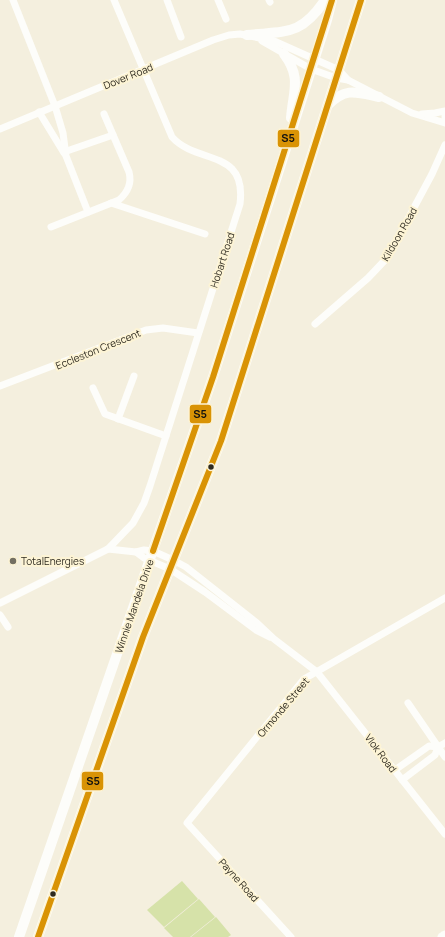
<svg xmlns="http://www.w3.org/2000/svg" width="445" height="937" viewBox="0 0 445 937" font-family="Manrope,sans-serif">
<style>
.green{fill:#d6e2a9}
.lines{fill:none;stroke-linecap:round;stroke-linejoin:round}
.street{stroke:#fdfdfa;stroke-width:7}
.secondary{stroke:#fdfdfa;stroke-width:9}
.primary{stroke:#fdfdfa;stroke-width:10}
.bus-1-casing{stroke:#fdf4d5;stroke-width:9}
.bus-1{stroke:#d99305;stroke-width:6}
.bus-dot{fill:#2e2a1f;stroke:#fdf4d5;stroke-width:1.5}
.poi-dot{fill:#736f62;stroke:#fdf4d5;stroke-width:1.5}
.labels{text-anchor:middle;stroke-width:4;stroke-linejoin:round;paint-order:stroke}
.street-label{font-size:10px;fill:#2e2a1f;stroke:#fdf4d5}
.poi-label{font-size:10px;fill:#2e2a1f;stroke:#fdf4d5;text-anchor:start}
.line-badge{stroke:#fdf4d5;stroke-width:1.5}
.pale-badge-label{font-size:11px;text-anchor:middle;font-weight:bold;fill:#111}
</style>
<rect width="100%" height="100%" fill="#f4efde"/>
<g class="green">
<path d="M182 881 198 899 164 927 147 910Z"/>
<path d="M199 899 215 917 190 937H173L164 928Z"/>
<path d="M216 917 231 935 228 937H191Z"/>
</g>
<g class="lines">
<g class="street">
<path d="M13 0 55 106 63 133 66 156 88 212"/>
<path d="M167 0 181 37"/>
<path d="M218 0 226 19"/>
<path d="M269 0 270 2"/>
<path d="M262 41 311 69 336 78 348 80 412 113 445 123"/>
<path d="M39 112 64 153"/>
<path d="M422 114 435 113 445 111"/>
<path d="M445 116V117"/>
<path d="M0 129 213 40 229 35 240 34 274 41 339 70 348 80"/>
<path d="M64 152 113 135"/>
<path d="M111 203 205 234"/>
<path d="M51 227 119 200C128 192 132 183 129 172L104 114"/>
<path d="M315 324 368 278 387 258 432 174 445 145"/>
<path d="M0 386 146 330 163 328 198 333"/>
<path d="M93 388 105 414 166 436"/>
<path d="M118 419 134 376"/>
<path d="M108 549 136 552 144 558 170 569 205 592 256 630 270 637"/>
<path d="M136 552 144 550 153 551 173 560 186 567 257 623 274 639 317 672 445 834"/>
<path d="M0 603 108 549 133 523 144 503 150 486 240 204C247 148 197 165 172 137L114 0"/>
<path d="M0 615 8 627"/>
<path d="M408 703 445 757"/>
<path d="M395 770 429 746 438 747 445 743"/>
<path d="M402 780 435 755 438 747"/>
<path d="M291 937 187 823 304 679 445 598"/>
</g>
<path class="secondary" d="M442 937 445 935"/>
<g class="primary">
<path d="M247 35C286 31 301 36 325 0"/>
<path d="M284 54C302 78 293 91 291 118"/>
<path d="M328 105C346 87 356 92 379 97"/>
<path d="M19 937 213 377 327 20 332 0"/>
<path d="M38 937 143 637 221 441 361 0"/>
</g>
<defs>
<g id="bus-1">
<path d="M153 551 213 377 332 0"/>
<path d="M38 937 143 637 221 441 361 0"/>
</g>
</defs>
<use href="#bus-1" class="bus-1-casing"/>
<use href="#bus-1" class="bus-1"/>
</g>
<g class="bus-dot">
<circle cx="211" cy="467" r="3.5"/>
<circle cx="53" cy="894" r="3.5"/>
</g>
<circle class="poi-dot" cx="13" cy="561" r="4"/>
<g class="labels">
<g class="street-label">
<text transform="translate(128 76) rotate(-22)" y="4">Dover Road</text>
<text transform="translate(399 234) rotate(-60)" y="4">Kildoon Road</text>
<text transform="translate(222 260) rotate(-72)" y="4">Hobart Road</text>
<text transform="translate(98 349) rotate(-22)" y="4">Eccleston Crescent</text>
<text transform="translate(134 606) rotate(-71)" y="4">Winnie Mandela Drive</text>
<text transform="translate(283 707) rotate(-50)" y="4">Ormonde Street</text>
<text transform="translate(381 753) rotate(53)" y="4">Vlok Road</text>
<text transform="translate(239 880) rotate(48)" y="4">Payne Road</text>
</g>
<g class="poi-label">
<text x="21" y="565">TotalEnergies</text>
</g>
</g>
<g class="line-badge">
<rect x="277" y="129" width="23" height="19" rx="4" fill="#d99305"/>
<rect x="189" y="404" width="23" height="20" rx="4" fill="#d99305"/>
<rect x="81" y="771" width="23" height="20" rx="4" fill="#d99305"/>
</g>
<g class="pale-badge-label">
<text x="288" y="142">S5</text>
<text x="200" y="418">S5</text>
<text x="93" y="785">S5</text>
</g>
</svg>
